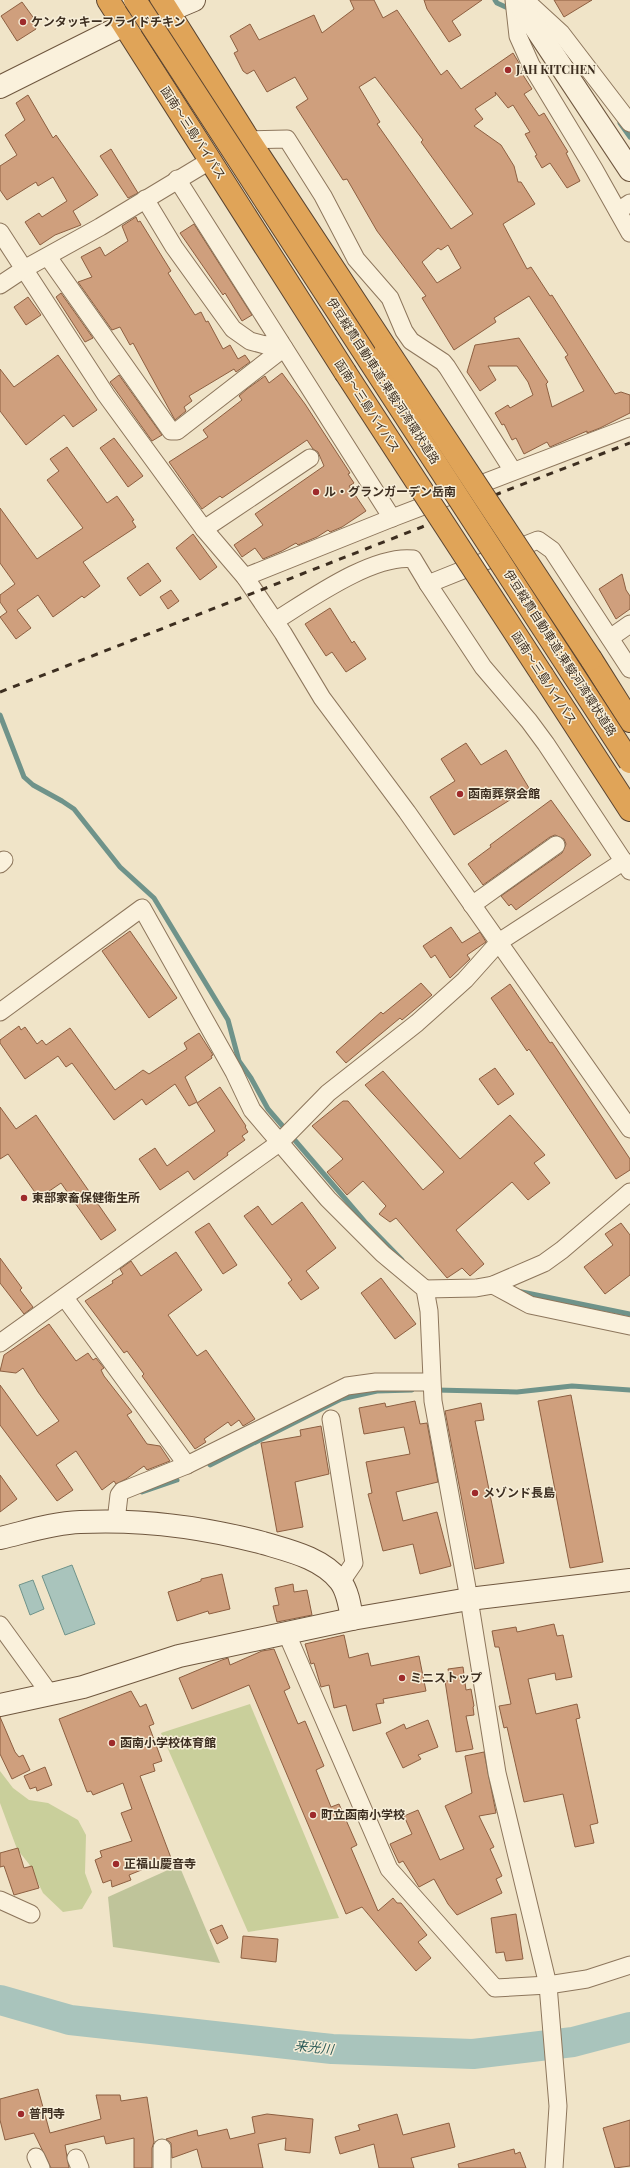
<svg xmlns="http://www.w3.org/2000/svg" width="630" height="2168" viewBox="0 0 630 2168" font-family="'Playfair Display','Noto Sans JP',serif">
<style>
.green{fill:#c9cf9b}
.cemetery{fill:#bfc49a}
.water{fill:#a9c4bc;stroke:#6f938a}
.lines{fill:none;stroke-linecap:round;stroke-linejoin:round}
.stream{stroke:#6f938a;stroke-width:5}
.river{stroke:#a9c4bc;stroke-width:30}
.building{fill:#cf9f7d;stroke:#8d5f41;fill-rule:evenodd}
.street-casing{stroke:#8d765c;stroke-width:19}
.secondary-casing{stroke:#6f573f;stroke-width:24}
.highway-casing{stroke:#5b4430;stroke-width:24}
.street{stroke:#faf1dc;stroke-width:17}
.secondary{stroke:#faf1dc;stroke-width:22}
.highway{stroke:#e0a458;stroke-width:22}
.rail{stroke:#3d2e20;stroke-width:3;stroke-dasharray:7 7;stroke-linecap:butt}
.highway-bridge-casing{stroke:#5b4430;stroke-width:24;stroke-linecap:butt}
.highway-bridge{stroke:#e0a458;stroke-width:22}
.poi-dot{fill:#9e2a2b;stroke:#f7eed8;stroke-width:1.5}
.labels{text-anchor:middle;stroke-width:3;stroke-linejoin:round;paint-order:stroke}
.poi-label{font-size:12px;font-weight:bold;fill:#3d2e20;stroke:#f7eed8;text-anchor:start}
.street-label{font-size:12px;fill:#3d2e20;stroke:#f7eed8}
.water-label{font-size:13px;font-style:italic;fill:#2f5d5a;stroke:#f7eed8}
</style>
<rect width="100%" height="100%" fill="#f0e4c8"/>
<g class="green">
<path d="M250 1704 339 1918 248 1932 161 1733Z"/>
<path d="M0 1771 13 1788 29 1800 48 1803 78 1820 86 1835 85 1873 92 1892 82 1909 63 1912 43 1893 29 1864 17 1849 0 1803Z"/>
</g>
<path class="cemetery" d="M179 1865 220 1963 113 1947 108 1897Z"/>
<g class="water">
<path d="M72 1565 95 1624 65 1635 42 1576Z"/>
<path d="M33 1580 44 1609 30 1615 19 1585Z"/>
</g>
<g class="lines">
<g class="stream">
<path d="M495 0 497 3 512 10"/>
<path d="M620 123 630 137"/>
<path d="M0 715 24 777 33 785 62 801 74 809 120 867 154 898 228 1020 239 1061 251 1078 268 1109 365 1222 402 1260"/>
<path d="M517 1291 630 1314"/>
<path d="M436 1390 517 1392 572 1386 630 1390"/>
<path d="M210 1465 341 1399 377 1391 412 1390"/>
<path d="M142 1492 177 1480"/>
</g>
<path class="river" d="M0 2000 70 2020 332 2049 473 2054 573 2042 630 2027"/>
</g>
<g class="building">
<path d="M350 0H374L383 18 397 10 441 75 447 70 461 89 513 53 519 63 525 74 523 75 532 89 524 94 539 116 544 113 568 152 566 153 580 181 567 188 550 163 542 168 535 156 537 155 525 134 530 132 513 105 508 108 495 92 496 95 475 109 483 119 474 126 501 145 514 166 518 182H521L535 204 503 224 527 269 531 267 550 296 552 295 615 394 621 392 630 395V413L600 428 587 433V431L550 447 547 442 524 454 516 438 512 440 504 424 502 425 495 413 508 405 510 408 533 395 528 382 517 366H488L496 380 480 391 467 372 475 345 519 338 548 382 546 384 552 407 584 391 565 357 568 355 529 296 494 318 496 322 454 350 422 298 426 296 377 231 347 179 343 180 296 107 308 99 295 77 267 92 254 70 247 74 243 71 234 53 238 51 230 36 250 24 259 40 314 15 322 33 354 9ZM375 77 423 140 421 142 473 214 451 229 377 124 380 122 359 87ZM448 245 461 268 437 283 422 262 438 248 441 250Z"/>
<path d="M424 0H482L452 21 461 35 449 42 427 9Z"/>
<path d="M554 0H592L564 17Z"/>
<path d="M22 2 38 24 34 26 36 29 17 41 1 16Z"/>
<path d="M28 95 53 138 56 135 98 195 73 211 81 225 55 235 40 245 25 222 39 213 42 217 67 201 53 177 38 186 36 182 7 200 0 190V166L17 155 5 135 25 120 16 103Z"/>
<path d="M111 149 138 193 128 198 100 156Z"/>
<path d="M136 217 138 222 140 221 171 271 168 273 195 315 201 312 206 322 208 321 223 349 230 345 238 359 245 355 250 362 236 372 234 369 189 396 192 401 184 407 186 411 175 420 133 343 130 345 120 327 112 330 78 282 92 277 81 257 100 247 105 256 128 241 122 226Z"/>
<path d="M194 224 252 315 242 321 225 293 223 295 180 233Z"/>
<path d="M61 293 93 338 85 342 56 297Z"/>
<path d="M28 297 41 315 26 325 14 307Z"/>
<path d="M58 355 97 410 73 427 64 415 26 445 0 411V369L14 387Z"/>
<path d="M282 373 305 404 350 473 348 474 354 483 349 486 366 511 342 527 330 532 328 530 317 537 298 545 296 543 282 551 263 559 255 548 242 557 234 545 263 525 255 514 324 466 318 452 313 449 307 440 222 498 220 496 202 509 169 462 208 437 203 430 242 400 239 396 247 389 265 376 269 383Z"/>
<path d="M119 375 162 435 152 441 110 382Z"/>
<path d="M114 438 143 476 128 487 100 448Z"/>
<path d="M67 447 107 503 117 496 134 520 132 521 136 527 83 562 100 586 84 598 82 596 53 617 38 595 17 610 31 628 16 639 0 617 7 612 0 602V595L15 584 0 563V508L37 559 83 528 47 480 59 471 50 459Z"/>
<path d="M193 534 217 567 200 580 176 548Z"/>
<path d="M148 563 161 581 140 596 127 578Z"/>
<path d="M622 574 626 590 630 596V609L616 619 599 589Z"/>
<path d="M171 590 179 601 168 609 160 597Z"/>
<path d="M330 608 352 643 354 641 366 659 346 672 332 652 326 656 305 624Z"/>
<path d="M466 743 481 765 506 750 529 788 454 835 430 797 455 781 441 759Z"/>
<path d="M551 800 591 855 516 910 511 904 509 906 501 896 562 853 566 844 564 839 555 835 550 837 483 885 468 864 491 847 490 845Z"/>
<path d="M451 927 462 943 480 932 486 942 467 955 470 959 450 978 435 955 431 958 423 946Z"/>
<path d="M130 931 177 998 149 1018 102 951Z"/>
<path d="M421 983 432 995 402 1020 400 1018 346 1063 336 1052 381 1012 383 1014Z"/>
<path d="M510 984 550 1043 552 1042 630 1159V1170L616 1179 529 1049 527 1051 491 998Z"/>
<path d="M19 1026 21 1030 25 1027 37 1044 42 1040 46 1045 70 1028 115 1090 143 1070 149 1074 187 1049 184 1043 199 1033 213 1055 211 1056 212 1058 185 1077 197 1102 189 1106 175 1084 146 1105 142 1099 114 1120 72 1063 66 1067 58 1056 25 1079 0 1043V1040Z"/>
<path d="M495 1068 514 1094 498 1105 479 1079Z"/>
<path d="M383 1071 460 1159 510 1115 545 1155 534 1163 550 1183 528 1200 512 1182 456 1230 484 1264 470 1276 462 1268 447 1278 396 1218 390 1222 379 1214 386 1206 363 1181 347 1195 327 1172 343 1159 312 1126 343 1101H348L423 1190 444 1172 365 1085Z"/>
<path d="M220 1087 246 1126 245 1127 248 1132 242 1136 245 1140 227 1153 228 1155 194 1180 188 1171 160 1190 139 1159 155 1148 167 1166 215 1131 197 1103Z"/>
<path d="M0 1107 16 1129 36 1115 116 1230 101 1240 61 1183 39 1198 8 1154 0 1159Z"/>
<path d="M302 1202 336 1248 306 1271 319 1288 301 1300 288 1283 292 1280 244 1216 258 1206 272 1225Z"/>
<path d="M209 1223 237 1265 223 1274 195 1232Z"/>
<path d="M621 1223 630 1235V1275L605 1294 584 1267 613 1245 605 1234Z"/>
<path d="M176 1252 202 1290 168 1315 197 1356 206 1350 255 1419 243 1426 239 1420 231 1426 228 1422 204 1439 206 1442 195 1449 142 1376 144 1374 127 1351 124 1353 85 1301 113 1283 112 1281 123 1274 120 1269 131 1261 141 1276Z"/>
<path d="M0 1258 22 1288 20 1290 33 1307 24 1314 0 1283Z"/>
<path d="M381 1278 416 1324 395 1339 361 1293Z"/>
<path d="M49 1324 76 1361 88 1353 93 1360 96 1358 104 1368 101 1370 104 1376 132 1412 127 1415 147 1444 160 1446 170 1461 147 1470 144 1466 126 1479 116 1484 114 1481 102 1490 76 1451 56 1465 73 1490 57 1501 0 1425V1385L37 1436 59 1421 38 1392 23 1368 16 1373 0 1371 4 1355Z"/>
<path d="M571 1395 603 1562 570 1568 538 1401Z"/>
<path d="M415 1401 420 1424 427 1423 438 1482 396 1492 403 1521 437 1512 451 1566 420 1574 413 1544 383 1551 368 1494 372 1493 366 1462 410 1454 404 1427 364 1434 359 1408 385 1403 386 1407Z"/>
<path d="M481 1403 484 1420 475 1421 504 1563 475 1569 445 1411Z"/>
<path d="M321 1426 329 1474 295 1482 303 1527 277 1532 261 1443 301 1436 300 1430Z"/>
<path d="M0 1475 17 1499 0 1512Z"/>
<path d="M222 1574 230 1609 209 1614 208 1611 177 1621 168 1592 201 1581V1579Z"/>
<path d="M293 1584 294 1592 307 1590 312 1615 277 1622 273 1606 279 1605 275 1588Z"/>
<path d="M554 1624 557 1636 563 1635 572 1677 556 1680 555 1673 528 1679 536 1714 577 1704 580 1718 576 1719 598 1823 590 1825 594 1843 575 1847 563 1794 524 1802 507 1727 504 1728 499 1706 511 1704 499 1647H495L492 1631 516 1627 517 1632Z"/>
<path d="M344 1635 349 1658 368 1653 371 1666 419 1656 426 1691 383 1699 384 1703 376 1704 381 1723 353 1731 346 1705 334 1708 329 1685 321 1687 314 1663 311 1664 305 1644Z"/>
<path d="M274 1649 290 1688 284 1691 298 1724 305 1721 324 1766 316 1770 331 1807 339 1804 357 1845 351 1848 378 1911 393 1898 397 1903H401L427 1935 418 1942 431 1958 416 1971 362 1907 346 1914 249 1685 192 1709 179 1678 222 1660 228 1658 230 1665 262 1651Z"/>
<path d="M463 1667 466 1690 471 1689 474 1706 473 1707 474 1715 466 1716 473 1749 456 1752 445 1681H450L448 1669Z"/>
<path d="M131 1691 140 1707 146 1704 154 1724 149 1726 162 1761 153 1764 155 1771 140 1776 171 1858 129 1875 131 1880 112 1887 111 1880 103 1883 95 1860 102 1857 100 1851 132 1841 121 1813 132 1809 123 1783 93 1795 91 1791 87 1792 59 1719Z"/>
<path d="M0 1717 15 1752 19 1757 23 1755 30 1770 12 1779 0 1754Z"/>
<path d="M428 1720 438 1747 418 1755 421 1759 403 1768 386 1733 404 1724 406 1729Z"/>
<path d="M484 1752 496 1813 479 1816 494 1847 490 1849 502 1876 496 1879 502 1893 457 1915 448 1904 434 1879 419 1887 403 1861 399 1863 390 1844 412 1834 404 1816 418 1810 440 1860 464 1849 445 1806 472 1793 465 1756Z"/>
<path d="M45 1767 52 1785 37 1791 36 1787 30 1789 24 1776Z"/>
<path d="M18 1848 24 1868 32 1866 39 1888 14 1895 4 1866 0 1867V1853Z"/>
<path d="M516 1914 523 1959 506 1961 504 1952 496 1953 491 1918Z"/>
<path d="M222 1925 228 1938 217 1944 210 1930Z"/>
<path d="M243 1936 278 1939 276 1962 241 1958Z"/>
<path d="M38 2089 50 2133 101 2119 96 2095H120L121 2101 147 2097 154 2142 152 2148V2168H134V2138L106 2144 104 2136 65 2145 69 2168H51L34 2133 5 2140 0 2120V2099Z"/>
<path d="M267 2114 313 2119 310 2153 285 2150 286 2138 258 2144 263 2168H202L197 2149 172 2158 171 2143 166 2139 197 2130 198 2136 227 2129 230 2139 255 2133 252 2117Z"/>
<path d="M397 2114 403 2135 449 2123 455 2147 411 2158 414 2168H379L374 2144 340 2154 335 2137 360 2130 358 2125Z"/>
<path d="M630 2120V2166L615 2168 603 2128Z"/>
<path d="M514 2149 515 2154 520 2152 526 2168H459L458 2164Z"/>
</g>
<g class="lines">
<defs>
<g id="street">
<path d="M514 0 518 36 531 65 594 169 630 233"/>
<path d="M525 0 561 33 630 123"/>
<path d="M249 140 287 139 323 196 356 259 390 298 404 331 411 341 443 362 447 367 513 471"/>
<path d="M177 179 392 518"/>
<path d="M145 199 174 247 233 329 250 341 265 345 280 342"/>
<path d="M618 211 630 203"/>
<path d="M0 232 106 395 204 529 245 577 283 633 322 698 407 812 630 1129"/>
<path d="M48 257 171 431H177L284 348"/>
<path d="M0 285 24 269 100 227 211 160"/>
<path d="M204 529 310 458"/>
<path d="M245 577 392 518 630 427"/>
<path d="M275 621C309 600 373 554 413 559L428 584"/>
<path d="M610 638 630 624"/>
<path d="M0 864 4 860"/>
<path d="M630 871 546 744 529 721 483 667 428 584 538 540 552 550 630 669"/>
<path d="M472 905 556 845"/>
<path d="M0 1012 142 908 234 1072 252 1110 328 1199 383 1254 425 1289 429 1311 433 1401 469 1599 497 1773 548 1985 558 2106 554 2168"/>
<path d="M493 1285 530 1305 630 1326"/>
<path d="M425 1289 476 1288 493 1285 544 1263 562 1250 630 1192"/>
<path d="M65 1298 187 1465"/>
<path d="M0 1343 279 1143 328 1093 417 1023 465 980 499 942 624 861"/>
<path d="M331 1419 354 1563 341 1582"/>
<path d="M116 1521 119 1495 122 1491 187 1465 347 1386 376 1382H431"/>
<path d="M0 1625 50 1694"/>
<path d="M286 1632 389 1869 495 1988 548 1985 587 1979 630 1965"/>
<path d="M0 1900 31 1914"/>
<path d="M162 2148V2168"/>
<path d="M36 2157 41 2168"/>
<path d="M76 2158 80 2168"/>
</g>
<g id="secondary">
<path d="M517 0 630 170"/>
<path d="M0 87 124 25 168 11 194 0"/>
<path d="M0 1538C26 1532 53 1523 80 1522 142 1519 203 1527 263 1543 290 1551 322 1558 340 1581 348 1591 350 1607 352 1619"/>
<path d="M0 1705 83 1687 179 1656 352 1619 469 1599 630 1580"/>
</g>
<g id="highway">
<path d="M108 0 345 372"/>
<path d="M161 0 249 140 386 348"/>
<path d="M591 659 630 721"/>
<path d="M543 676 630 810"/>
</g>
</defs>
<use href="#street" class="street-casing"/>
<use href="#secondary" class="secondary-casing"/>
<use href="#highway" class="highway-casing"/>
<use href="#street" class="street"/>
<use href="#secondary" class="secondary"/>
<use href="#highway" class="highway"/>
<path class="rail" d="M0 692 422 527 500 493 630 443"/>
<defs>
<g id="highway-bridge">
<path d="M135 0 630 762"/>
<path d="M386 348 591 659"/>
<path d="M345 372 543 676"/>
</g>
</defs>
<use href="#highway-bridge" class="highway-bridge-casing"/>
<use href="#highway-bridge" class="highway-bridge"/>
</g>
<g class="poi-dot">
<circle cx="23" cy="22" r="4"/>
<circle cx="508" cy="70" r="4"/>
<circle cx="316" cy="492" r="4"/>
<circle cx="460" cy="794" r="4"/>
<circle cx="24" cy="1198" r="4"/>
<circle cx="475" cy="1493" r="4"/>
<circle cx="402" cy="1678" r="4"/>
<circle cx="112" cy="1743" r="4"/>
<circle cx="313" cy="1815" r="4"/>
<circle cx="116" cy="1864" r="4"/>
<circle cx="21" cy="2114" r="4"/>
</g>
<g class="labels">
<g class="poi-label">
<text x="31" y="26">ケンタッキーフライドチキン</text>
<text x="516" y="74">JAH KITCHEN</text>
<text x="324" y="496">ル・グランガーデン岳南</text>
<text x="468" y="798">函南葬祭会館</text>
<text x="32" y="1202">東部家畜保健衛生所</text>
<text x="483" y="1497">メゾンド長島</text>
<text x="410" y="1682">ミニストップ</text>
<text x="120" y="1747">函南小学校体育館</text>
<text x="321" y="1819">町立函南小学校</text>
<text x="124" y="1868">正福山慶音寺</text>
<text x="29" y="2118">普門寺</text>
</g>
<g class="street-label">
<text transform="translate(193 133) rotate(57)" y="4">函南～三島バイパス</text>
<text transform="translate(383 381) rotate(57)" y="4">伊豆縦貫自動車道;東駿河湾環状道路</text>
<text transform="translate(367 406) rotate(57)" y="4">函南～三島バイパス</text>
<text transform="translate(560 653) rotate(57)" y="4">伊豆縦貫自動車道;東駿河湾環状道路</text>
<text transform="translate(544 678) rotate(57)" y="4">函南～三島バイパス</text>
</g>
<g class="water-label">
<text transform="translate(314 2047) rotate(6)" y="5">来光川</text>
</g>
</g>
</svg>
